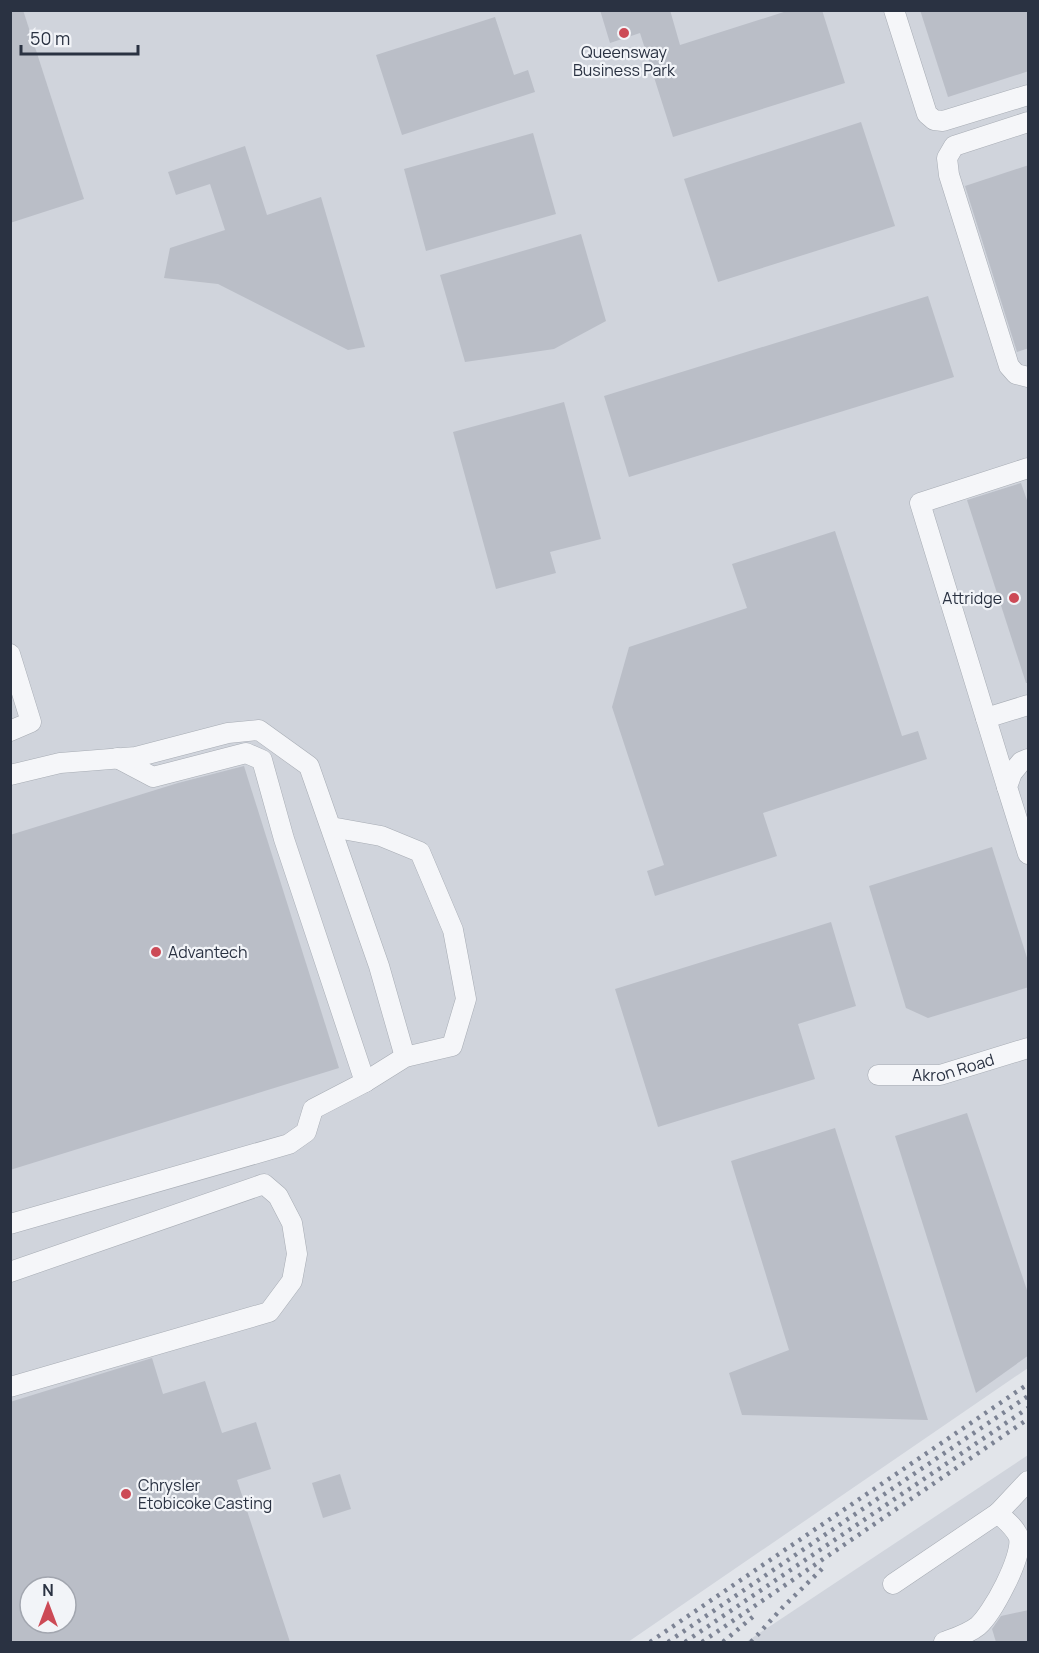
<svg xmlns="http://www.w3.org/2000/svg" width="1039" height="1653" viewBox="0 0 1039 1653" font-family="Manrope,sans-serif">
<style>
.built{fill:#d0d4dc;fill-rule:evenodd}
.building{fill:#babec7;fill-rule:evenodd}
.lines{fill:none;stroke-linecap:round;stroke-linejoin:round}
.minor-casing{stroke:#a7acb4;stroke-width:21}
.minor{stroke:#f5f6f9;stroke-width:20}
.rail{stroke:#7c8394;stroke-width:4.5;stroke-dasharray:3 6;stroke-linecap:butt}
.poi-dot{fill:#cc4a56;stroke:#f2f4f8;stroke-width:2}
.labels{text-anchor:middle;stroke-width:4.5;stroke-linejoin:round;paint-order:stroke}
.poi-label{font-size:16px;fill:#2a3242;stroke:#f2f4f8;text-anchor:start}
.street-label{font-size:16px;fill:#2a3242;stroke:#f2f4f8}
</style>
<rect width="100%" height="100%" fill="#e2e5ea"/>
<g class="built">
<path d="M11 11H1028V1368L628 1642H11ZM30 1587H66V1623H30Z"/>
<path d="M1028 1455V1642H746Z"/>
</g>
<g class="building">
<path d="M10 10H23L84 199 10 223Z"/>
<path d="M600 10H670L680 45 790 10H822L845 83 673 137 640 33 610 43Z"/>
<path d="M920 10H1029V71L948 97Z"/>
<path d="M495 17 514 75 528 70 535 92 402 135 376 55Z"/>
<path d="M861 122 895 226 718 282 684 179Z"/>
<path d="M533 133 556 214 426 251 404 169Z"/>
<path d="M245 146 267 215 321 197 365 347 348 350 218 284 164 278 170 248 225 230 210 184 176 195 168 172Z"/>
<path d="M1029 165V348L1017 352 965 186Z"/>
<path d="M581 234 606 321 554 349 465 362 440 275Z"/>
<path d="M928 296 954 377 629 477 604 396Z"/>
<path d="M564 402 601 539 550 552 556 573 496 589 453 432Z"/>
<path d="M1021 483 1029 506V683H1026L967 500Z"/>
<path d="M835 531 902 736 918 731 927 759 763 813 777 856 655 896 647 871 664 865 612 707 629 647 747 608 732 564Z"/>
<path d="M244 766 339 1068 10 1170V835L178 783Z"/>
<path d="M992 847 1029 964V987L928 1018 906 1008 869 886Z"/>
<path d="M831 922 856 1006 798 1024 815 1079 658 1127 615 989Z"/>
<path d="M967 1113 1029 1296V1355L976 1393 895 1136Z"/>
<path d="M835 1128 928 1420 742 1415 729 1373 789 1350 731 1161Z"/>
<path d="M152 1358 163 1394 205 1381 222 1433 256 1422 271 1469 237 1480 290 1642H10V1402ZM30 1587H66V1623H30Z"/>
<path d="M340 1474 351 1509 323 1518 312 1483Z"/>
<path d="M1029 1610V1642H996L992 1629 1001 1616Z"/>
</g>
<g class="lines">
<defs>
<g id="minor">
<path d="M894 10 927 114 934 120 943 121 1028 95"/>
<path d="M1028 122 954 146 947 158 949 175 1009 366 1016 374 1028 377"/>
<path d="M10 654 31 722 10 731"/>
<path d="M986 718 1028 705"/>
<path d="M117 758 153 777 246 753 262 760 284 839 365 1082"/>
<path d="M1028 759 1021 762 1012 773 1007 787 1028 854"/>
<path d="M10 775 60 763 136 757 228 733 259 730 309 766 379 966 405 1057"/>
<path d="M1007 787 920 503 1028 468"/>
<path id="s1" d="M878 1075H940L1028 1048"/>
<path d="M10 1224 289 1144 306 1132 313 1109 365 1082 405 1057 452 1046 466 999 453 930 420 852 381 836 331 827"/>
<path d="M10 1272 264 1184 278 1196 292 1223 297 1254 292 1281 269 1312 10 1387"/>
<path d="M998 1513 1028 1481"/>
<path d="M893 1584 998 1513C1005 1520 1016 1528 1019 1538 1023 1557 992 1614 978 1626 968 1634 955 1638 944 1642"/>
</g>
</defs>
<use href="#minor" class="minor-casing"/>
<use href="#minor" class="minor"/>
<g class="rail">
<path d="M650 1642 1028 1384"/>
<path d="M668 1642 1028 1396"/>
<path d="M685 1642 1028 1408"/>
<path d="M702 1642 1028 1419"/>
<path d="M723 1642 755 1615"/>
<path d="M751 1642 783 1607 824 1567"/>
</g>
</g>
<g class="poi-dot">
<circle cx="624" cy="33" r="6"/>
<circle cx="1014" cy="598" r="6"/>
<circle cx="156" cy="952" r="6"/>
<circle cx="126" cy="1494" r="6"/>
</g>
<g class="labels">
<g class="poi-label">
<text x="624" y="58" text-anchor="middle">Queensway<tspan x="624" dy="18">Business Park</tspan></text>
<text x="1002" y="604" text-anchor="end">Attridge</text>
<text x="168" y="958">Advantech</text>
<text x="138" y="1491">Chrysler<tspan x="138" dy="18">Etobicoke Casting</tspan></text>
</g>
<g class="street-label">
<text dy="6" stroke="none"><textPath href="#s1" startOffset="76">Akron Road</textPath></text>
</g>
</g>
<rect width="1039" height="1653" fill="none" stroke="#2a3242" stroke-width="24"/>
<g transform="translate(48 1605)"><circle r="28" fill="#f2f4f8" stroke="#a2a6af" stroke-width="1.5"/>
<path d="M0-4.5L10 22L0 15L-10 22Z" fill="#cc4a56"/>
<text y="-9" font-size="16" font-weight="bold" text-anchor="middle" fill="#2a3242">N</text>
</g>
<path d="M21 45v9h117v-9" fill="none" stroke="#2a3242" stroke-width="3"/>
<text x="30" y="45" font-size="18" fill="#2a3242" stroke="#f2f4f8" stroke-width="4.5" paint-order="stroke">50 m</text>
</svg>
